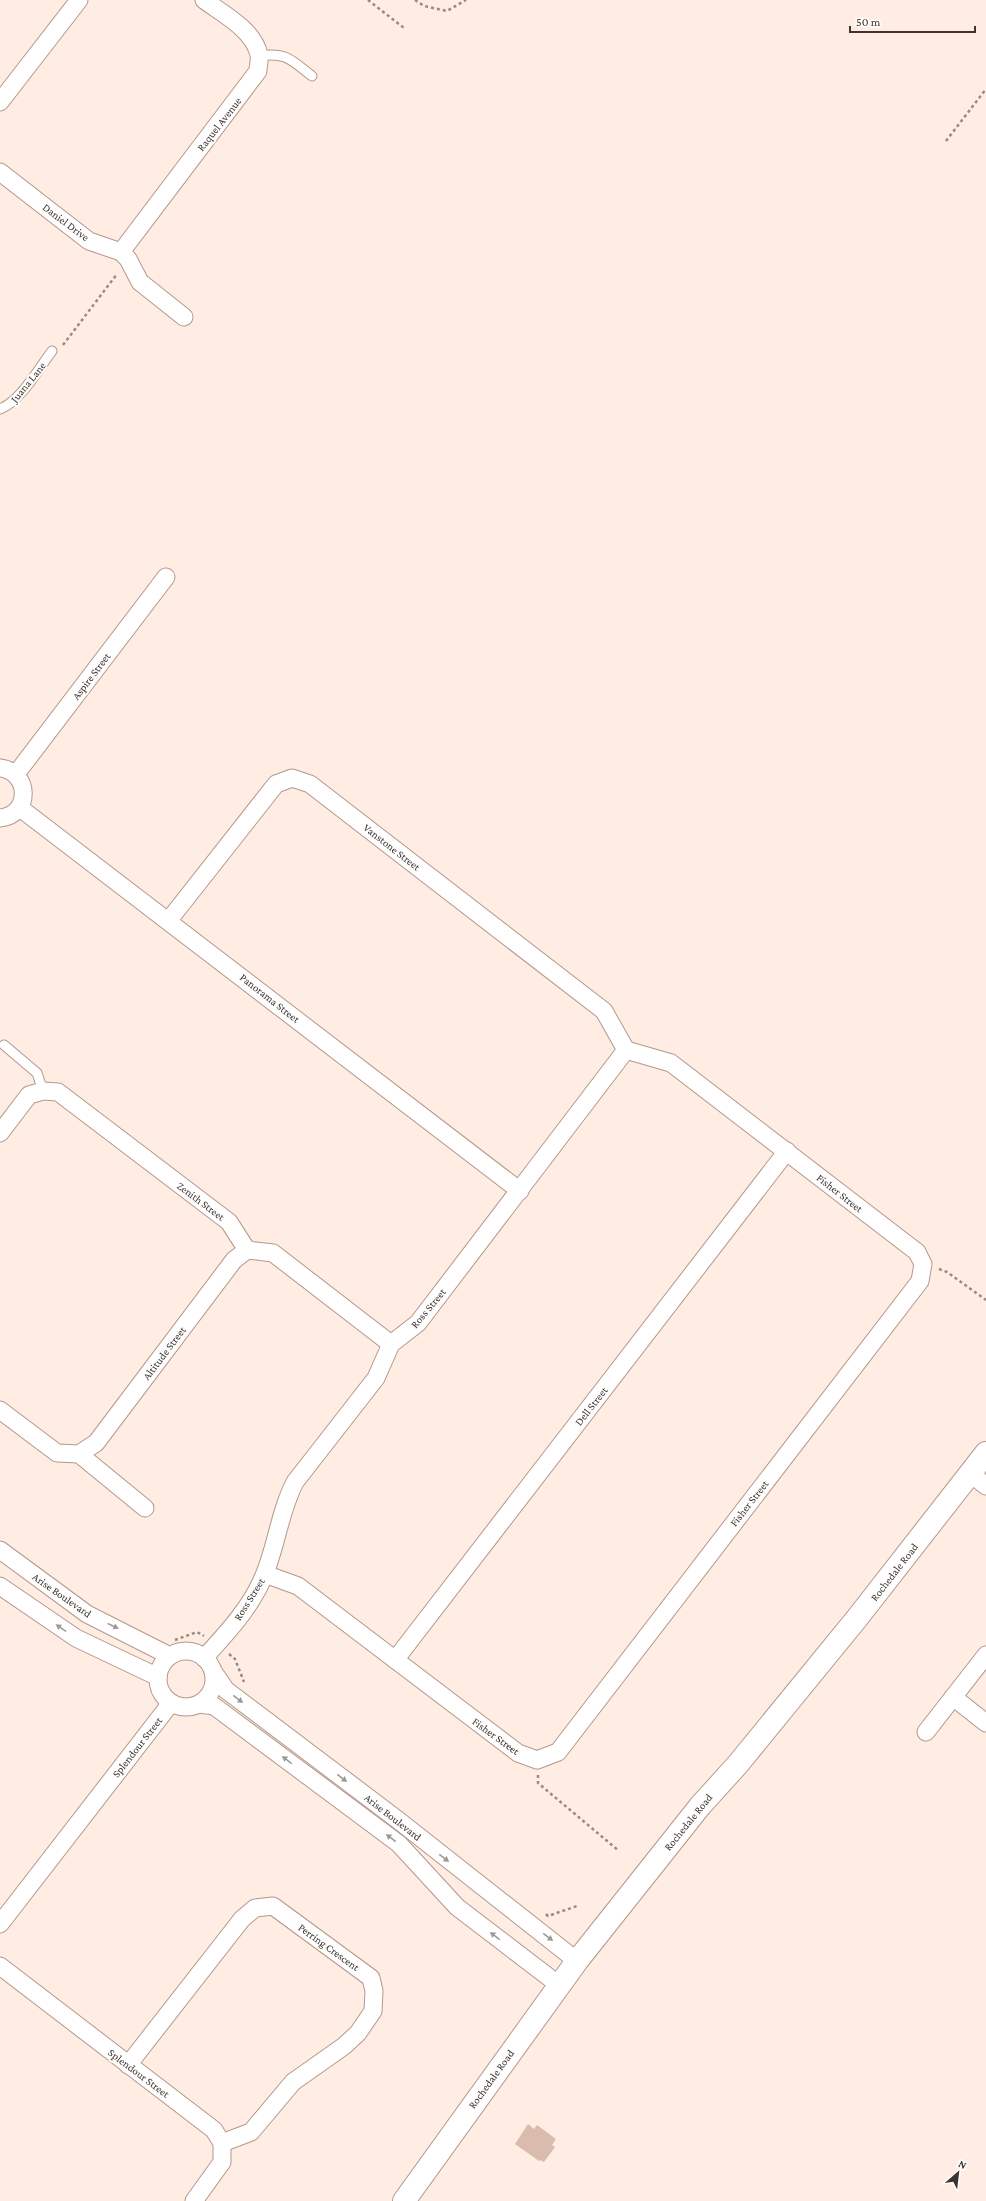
<svg xmlns="http://www.w3.org/2000/svg" width="986" height="2201" viewBox="0 0 986 2201" font-family="'Crimson Pro',serif">
<style>
.building{fill:#d9bcae}
.lines{fill:none;stroke-linecap:round;stroke-linejoin:round}
.service-casing{stroke:#b4988b;stroke-width:11}
.minor-casing{stroke:#b4988b;stroke-width:19}
.secondary-casing{stroke:#b4988b;stroke-width:24}
.path{stroke:#998b83;stroke-width:2.5;stroke-dasharray:3 3;stroke-linecap:butt}
.service{stroke:#fff;stroke-width:9}
.minor{stroke:#fff;stroke-width:17}
.secondary{stroke:#fff;stroke-width:22}
.oneway{fill:#9e9996}
.labels{text-anchor:middle;stroke-width:4;stroke-linejoin:round;paint-order:stroke}
.street-label{font-size:11px;fill:#3e332d;stroke:#fefefe}
</style>
<rect width="100%" height="100%" fill="#ffece3"/>
<path class="building" d="M528 2124 534 2129 537 2125 556 2139 552 2145 555 2147 544 2162 540 2160 539 2161 515 2144Z"/>
<g class="lines">
<defs>
<g id="service">
<path d="M259 56C287 52 291 60 312 76"/>
<path d="M0 409C21 401 39 368 52 351"/>
<path d="M4 1045 37 1073 43 1091"/>
</g>
<g id="minor">
<path d="M0 102 79 0"/>
<path d="M0 172 89 241 121 252 128 259 140 282 184 317"/>
<path d="M121 252 258 71C258 66 260 60 259 55 254 30 223 14 204 0"/>
<path d="M0 768C31 772 31 815 0 818"/>
<path d="M16 774 166 577"/>
<path d="M20 808 520 1191"/>
<path d="M169 920 276 784 292 778 310 784 604 1011 626 1050"/>
<path d="M0 1133 29 1095 43 1091 58 1092 229 1222 247 1250 273 1253 391 1344"/>
<path d="M0 1410 57 1453 79 1454 96 1443 234 1260 247 1250"/>
<path d="M79 1454 145 1508"/>
<path d="M971 1474 986 1486"/>
<path d="M0 1550 87 1614 170 1656"/>
<path d="M265 1574 298 1586 518 1753 537 1760 558 1752 920 1281 923 1264 917 1252 671 1063 626 1050"/>
<path d="M0 1586 76 1638 158 1677"/>
<circle cx="186" cy="1679" r="28"/>
<path d="M204 1658C227 1633 253 1605 265 1573 277 1543 280 1511 295 1482L376 1378 391 1344 418 1323 626 1050"/>
<path d="M395 1660 787 1151"/>
<path d="M213 1671 226 1690 398 1820 577 1961"/>
<path d="M953 1697 986 1723"/>
<path d="M200 1704 214 1706 399 1844 457 1907 559 1985"/>
<path d="M926 1732 986 1655"/>
<path d="M0 1924 171 1703"/>
<path d="M0 1966 214 2130 222 2143V2162L194 2201"/>
<path d="M128 2065 242 1919 255 1908 273 1906 371 1978 374 1991 373 2011 358 2033 344 2046 293 2082 251 2132 222 2143"/>
</g>
<path id="secondary" d="M404 2201 577 1961 700 1806 738 1764 858 1617 986 1453"/>
</defs>
<use href="#service" class="service-casing"/>
<use href="#minor" class="minor-casing"/>
<use href="#secondary" class="secondary-casing"/>
<g class="path">
<path d="M368 0 404 28"/>
<path d="M415 0 424 6 447 11 466 0"/>
<path d="M946 141 986 89"/>
<path d="M63 345 117 274"/>
<path d="M939 1269 947 1272 986 1300"/>
<path d="M175 1640 197 1632 204 1636"/>
<path d="M229 1654 235 1659 244 1682"/>
<path d="M538 1775V1783L619 1851"/>
<path d="M546 1914 548 1916 577 1906"/>
</g>
<use href="#service" class="service"/>
<use href="#minor" class="minor"/>
<use href="#secondary" class="secondary"/>
</g>
<defs><path id="oneway-solid" d="M-6-.8H1V-3.2L6.5 0L1 3.2V.8H-6Z"/></defs>
<g class="oneway">
<use href="#oneway-solid" transform="translate(113 1626) rotate(26)"/>
<use href="#oneway-solid" transform="translate(61 1628) rotate(-146)"/>
<use href="#oneway-solid" transform="translate(238 1699) rotate(37)"/>
<use href="#oneway-solid" transform="translate(287 1760) rotate(-143)"/>
<use href="#oneway-solid" transform="translate(342 1778) rotate(37)"/>
<use href="#oneway-solid" transform="translate(391 1838) rotate(-143)"/>
<use href="#oneway-solid" transform="translate(444 1858) rotate(38)"/>
<use href="#oneway-solid" transform="translate(495 1936) rotate(-143)"/>
<use href="#oneway-solid" transform="translate(548 1937) rotate(37)"/>
</g>
<g class="labels">
<g class="street-label">
<text transform="translate(219 124) rotate(-52)" y="4">Raquel Avenue</text>
<text transform="translate(66 222) rotate(37)" y="4">Daniel Drive</text>
<text transform="translate(28 382) rotate(-51)" y="4">Juana Lane</text>
<text transform="translate(91 676) rotate(-53)" y="4">Aspire Street</text>
<text transform="translate(392 847) rotate(38)" y="4">Vanstone Street</text>
<text transform="translate(270 998) rotate(38)" y="4">Panorama Street</text>
<text transform="translate(840 1193) rotate(38)" y="4">Fisher Street</text>
<text transform="translate(201 1201) rotate(37)" y="4">Zenith Street</text>
<text transform="translate(428 1308) rotate(-50)" y="4">Ross Street</text>
<text transform="translate(164 1353) rotate(-53)" y="4">Altitude Street</text>
<text transform="translate(591 1406) rotate(-52)" y="4">Dell Street</text>
<text transform="translate(749 1503) rotate(-52)" y="4">Fisher Street</text>
<text transform="translate(894 1572) rotate(-52)" y="4">Rochedale Road</text>
<text transform="translate(62 1595) rotate(35)" y="4">Arise Boulevard</text>
<text transform="translate(249 1599) rotate(-58)" y="4">Ross Street</text>
<text transform="translate(496 1736) rotate(36)" y="4">Fisher Street</text>
<text transform="translate(137 1747) rotate(-52)" y="4">Splendour Street</text>
<text transform="translate(393 1817) rotate(38)" y="4">Arise Boulevard</text>
<text transform="translate(688 1822) rotate(-51)" y="4">Rochedale Road</text>
<text transform="translate(329 1947) rotate(36)" y="4">Perring Crescent</text>
<text transform="translate(139 2073) rotate(37)" y="4">Splendour Street</text>
<text transform="translate(491 2079) rotate(-54)" y="4">Rochedale Road</text>
</g>
</g>
<g transform="translate(958 2173) rotate(28)" stroke="#fefefe" stroke-width="3" paint-order="stroke">
<path d="M0-3L7 15L0 10L-7 15Z" fill="#3e332d"/>
<text y="-6" font-size="11" font-weight="bold" text-anchor="middle" fill="#3e332d">N</text>
</g>
<path d="M850 26v6h125v-6" fill="none" stroke="#3e332d" stroke-width="2"/>
<text x="856" y="26" font-size="12" fill="#3e332d" stroke="#fefefe" stroke-width="3" paint-order="stroke">50 m</text>
</svg>
